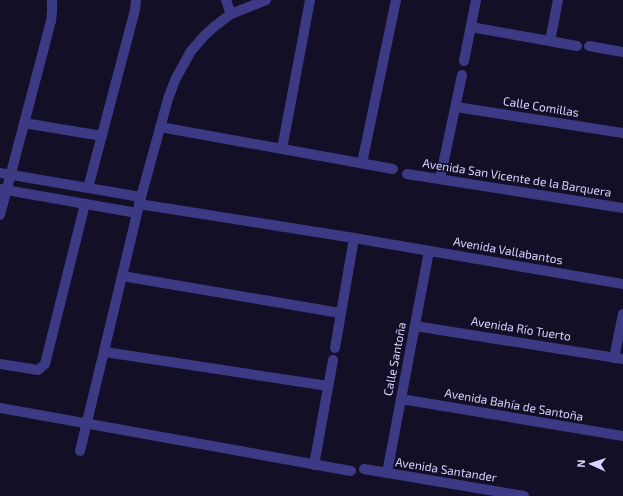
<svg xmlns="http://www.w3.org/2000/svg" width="623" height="496" viewBox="0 0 623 496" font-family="'Exo 2',sans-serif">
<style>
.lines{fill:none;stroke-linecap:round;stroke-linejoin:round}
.street{stroke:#3d3a85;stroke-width:10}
.labels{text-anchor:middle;stroke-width:3.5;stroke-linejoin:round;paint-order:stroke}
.street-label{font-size:12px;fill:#d9d4ff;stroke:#130f26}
</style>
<rect width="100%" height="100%" fill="#130f26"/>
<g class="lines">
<g class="street">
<path d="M226 0 231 14"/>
<path d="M471 27 577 46"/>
<path d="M550 41 558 0"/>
<path d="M589 46 623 52"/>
<path d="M464 61 476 0"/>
<path d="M456 107 623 133"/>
<path d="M24 123 102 136"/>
<path d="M160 127 393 169"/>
<path d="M282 149 310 0"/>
<path d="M362 163 396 0"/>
<path d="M0 173 141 197"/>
<path d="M407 174 623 208"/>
<path d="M440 179 462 75"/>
<path d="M88 188 135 10 136 0"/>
<path d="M0 189 137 213"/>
<path d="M139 204 354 238 623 284"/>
<path d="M0 215 51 21 52 11V0"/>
<path d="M122 276 340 313"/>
<path d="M415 326 623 359"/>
<path d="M335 348 354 238"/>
<path d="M105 352 328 386"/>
<path d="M614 358 623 314"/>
<path d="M0 364 38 370 45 364 85 204"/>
<path d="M401 399 623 436"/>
<path d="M0 408 351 471"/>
<path d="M80 451 141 197 168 99 175 80 191 51 205 35 215 26 231 14 266 0"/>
<path d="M314 465 333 360"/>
<path d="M364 469 524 496"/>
<path d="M387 473 429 251"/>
</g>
</g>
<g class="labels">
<g class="street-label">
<text transform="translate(541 107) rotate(9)" y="4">Calle Comillas</text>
<text transform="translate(517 178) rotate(9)" y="4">Avenida San Vicente de la Barquera</text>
<text transform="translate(508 251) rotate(10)" y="4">Avenida Vallabantos</text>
<text transform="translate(521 329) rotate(9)" y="4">Avenida Río Tuerto</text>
<text transform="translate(395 359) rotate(-79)" y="4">Calle Santoña</text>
<text transform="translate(514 405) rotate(10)" y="4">Avenida Bahía de Santoña</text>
<text transform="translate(446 470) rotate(9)" y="4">Avenida Santander</text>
</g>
</g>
<g transform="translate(591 464) rotate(273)" stroke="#130f26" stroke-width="3" paint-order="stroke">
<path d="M0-3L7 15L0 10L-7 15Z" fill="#d9d4ff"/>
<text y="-6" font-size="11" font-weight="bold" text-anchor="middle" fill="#d9d4ff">N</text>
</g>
</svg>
